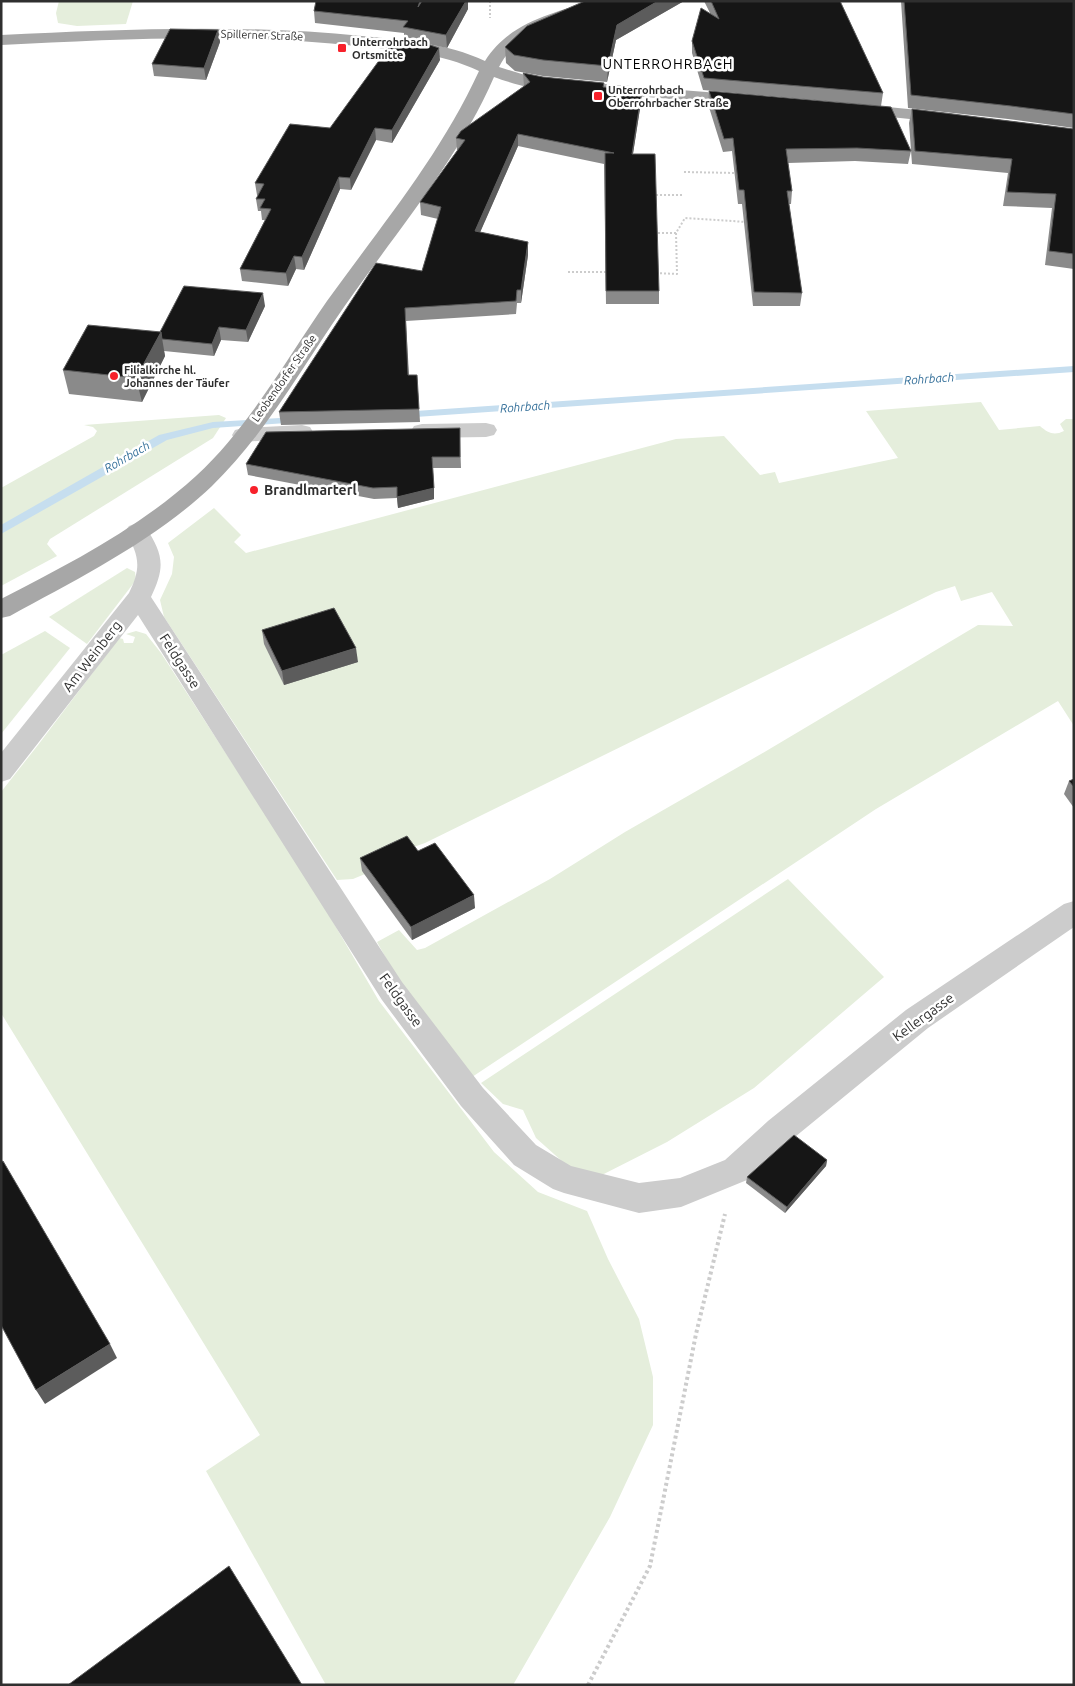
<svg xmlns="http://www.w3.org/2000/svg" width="1075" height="1686" viewBox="0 0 1075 1686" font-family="Ubuntu,sans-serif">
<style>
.green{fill:#e5eedc}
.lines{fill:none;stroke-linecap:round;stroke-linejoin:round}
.stream{fill:#c6deef;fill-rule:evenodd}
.path-far1{stroke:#ccc;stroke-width:2;stroke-dasharray:2 2;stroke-linecap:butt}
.path{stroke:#ccc;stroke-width:4;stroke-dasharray:3 3;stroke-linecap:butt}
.minor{fill:#ccc;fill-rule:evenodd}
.major{fill:#a7a7a7;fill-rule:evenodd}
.wall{fill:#8a8a8a}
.shaded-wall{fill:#5c5c5c}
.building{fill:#161616;stroke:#5c5c5c}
.poi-dot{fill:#f7212b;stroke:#fff;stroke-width:2}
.labels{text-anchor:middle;stroke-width:5;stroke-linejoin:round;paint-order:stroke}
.far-street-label{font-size:11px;fill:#2f2f2f;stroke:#fff}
.far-poi-label{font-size:11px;font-weight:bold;fill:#2f2f2f;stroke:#fff;text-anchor:start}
.far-water-label{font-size:12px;font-style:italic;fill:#35709a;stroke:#fff}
.far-quarter-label{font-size:14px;letter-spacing:1px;fill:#000;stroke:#fff}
.poi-label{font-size:14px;font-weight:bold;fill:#2f2f2f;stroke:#fff;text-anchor:start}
.street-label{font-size:14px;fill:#2f2f2f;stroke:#fff}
</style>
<rect width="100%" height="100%" fill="#fff"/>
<g class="green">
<path d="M59 1H133L126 24 77 26 58 23 56 13Z"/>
<path d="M981 402 999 430 1040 426C1048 433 1054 436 1064 431L1060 424 1066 419H1074V726L1058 701 876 809 466 1081 407 996 377 942 399 930 417 950 425 948 550 879 625 832 761 754 978 625 1013 626 992 592 961 601 955 586 936 592 425 843 408 849 362 871 365 874 353 879 337 880 164 617 160 600 172 574 174 557 168 543 214 508 241 535 234 542 246 553 676 439 724 436 760 475 775 472 779 483 898 458 866 411Z"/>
<path d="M219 415 226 418 213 438 50 539 47 544 57 556 1 586V488L94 436 97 431 93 427 84 425Z"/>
<path d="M127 568 135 572 136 580 87 644 49 617Z"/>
<path d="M45 631 70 648 1 734V655Z"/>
<path d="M136 631 146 634 161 653 315 891 379 1001 494 1152 538 1192 587 1211 608 1259 639 1319 653 1377V1425L610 1517 513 1685H326L206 1471 260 1435 1 1013V792L38 745 119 638 123 639 124 643H133L135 637 126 634Z"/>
<path d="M788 879 884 977 754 1088 667 1142 592 1180 573 1171 536 1138 523 1110 503 1104 481 1083Z"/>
</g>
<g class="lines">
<g class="stream">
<path d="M1074 366V372L401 418 396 415 401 412Z"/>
<path d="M297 417 301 418 302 420 301 422 213 428 167 440 1 534V525L159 435 213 422Z"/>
</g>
<g class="path-far1">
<path d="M490 1V18"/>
<path d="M684 172 736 173"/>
<path d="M656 195H683"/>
<path d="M654 233H676"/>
<path d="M568 272H608"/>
<path d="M656 273 677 274 676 233 685 218 747 222"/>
</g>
<path class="path" d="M588 1685 650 1566 696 1334 725 1214"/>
<g class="minor">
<path d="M486 423 494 425 497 430 494 435 486 437 422 438 414 436 411 431 414 426 422 424Z"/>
<path d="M302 425 310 427 313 432 310 437 243 442 235 440 232 435 235 430 243 428Z"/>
<path d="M137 523 145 526C163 554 166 566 151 597L402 982 483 1088 536 1145 571 1166 639 1183 680 1178 725 1160 768 1121 906 1010 1064 904 1074 901V927L928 1028 790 1141 747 1180 681 1207 639 1213 564 1193 553 1189 514 1165 461 1106 382 1000 138 615 10 779 1 782V753L129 593C142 567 139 555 125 531L129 526Z"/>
</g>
<g class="major">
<path d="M594 1H622L620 4C578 16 520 25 499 67L525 75 566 81 569 85 566 89C547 94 513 84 494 77 457 162 396 232 344 307 302 367 265 435 212 486 154 541 79 578 10 616L1 618V599C69 564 139 528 196 476 249 427 286 360 327 301 381 226 440 156 479 71 441 53 399 50 357 46 239 33 120 39 1 45V35C122 29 242 24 362 36 403 40 447 43 485 61 508 23 554 12 594 1Z"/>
<path d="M605 84 744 95 750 96 753 100 750 104 744 105 599 93 596 89 599 85Z"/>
<path d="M857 104 949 113 955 114 958 118 955 122 949 123 851 113 848 109 851 105Z"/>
</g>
</g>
<g class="wall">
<path d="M316 1H468V9L447 48 404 39V33L315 23 314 11Z"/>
<path d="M585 1H684L616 40 607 82 543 76 515 71 506 63 505 47Z"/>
<path d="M704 1H840L883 93 881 106 703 90 692 53V41L710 13Z"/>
<path d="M901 1H1074V128L1008 119 908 108Z"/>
<path d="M218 30 220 42 206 80 154 76 152 64Z"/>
<path d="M440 60 392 143 376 140 351 190 340 189 304 270 296 269 288 286 242 281 240 269 265 220H262L261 211H258L256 199 258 195H257L255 183 330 128Z"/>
<path d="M523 73 543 77 604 83V87L641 102 633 154 659 291V304H606L604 164 518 146 480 232 528 242V255L521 303H517L516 314 406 321 409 375H417L420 422 281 425 279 412 422 271 438 219 421 215 420 202 457 151 456 138 524 86Z"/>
<path d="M709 91 911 151 908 164 855 161 788 163 792 191 791 204H789L802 293 800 306H753L742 204H738L732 151 723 152 708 104Z"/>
<path d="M912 109 1074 129V269L1045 265 1052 208 1003 206 1008 173 912 164 909 123Z"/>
<path d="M265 306 248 342 221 340 214 356 164 351 165 356 142 402 69 394 63 370 160 332Z"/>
<path d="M460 439 461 468H433L434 499 398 508 397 498 374 499 248 475 246 464Z"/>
<path d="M262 630 358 662 284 685 264 644Z"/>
<path d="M1074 779V808L1064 794 1069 781Z"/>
<path d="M418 851 475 908 412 940 362 871 360 858Z"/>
<path d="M827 1160 826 1166 785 1213 746 1183 747 1177Z"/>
</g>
<g class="shaded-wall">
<path d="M466 1H468V9L447 48 446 35Z"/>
<path d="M658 1H684L616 40 607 82 608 66 617 25Z"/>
<path d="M218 30 220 42 206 80 204 68Z"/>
<path d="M439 48 440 60 392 143V130Z"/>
<path d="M642 90 641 102 631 166 632 154Z"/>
<path d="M375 128 376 140 351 190 350 178Z"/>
<path d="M518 134V146L475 244V231Z"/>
<path d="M339 177 340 189 304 270 302 257Z"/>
<path d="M528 242V255L521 303V290Z"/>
<path d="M294 256 296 269 288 286 286 273Z"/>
<path d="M263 293 265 306 248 342 246 330Z"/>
<path d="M219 327 221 340 214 356 212 344Z"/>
<path d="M161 332 165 356 142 402 136 378Z"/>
<path d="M434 488V499L398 508 397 497Z"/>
<path d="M356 648 358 662 284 685 282 671Z"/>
<path d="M474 895 475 908 412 940 411 927Z"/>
<path d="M827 1160 826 1166 785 1213 787 1207Z"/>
<path d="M110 1344 117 1358 45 1404 36 1390Z"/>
</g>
<g class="building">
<path d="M316 1H420L418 7 422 1H466L446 35 403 27 408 21 314 11Z"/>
<path d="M585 1H658L617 25 608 66 543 60 514 55 505 47 527 26Z"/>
<path d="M711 1H840L883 93 704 78 692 41 701 8 719 19Z"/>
<path d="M904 1H1074V114L1011 106 911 95Z"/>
<path d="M170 29 218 30 204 68 152 64Z"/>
<path d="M394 40 430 45 439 48 392 130 375 128 350 178 339 177 302 257 294 256 286 273 240 269 271 209 260 208 265 199H256L264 184 255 183 290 124 330 128Z"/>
<path d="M523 73 543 77 604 83 603 87 642 90 632 154H655L659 291H606L605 153H614L518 134 475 231 528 242 521 290H517L516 301 405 308 408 375H417L419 409 279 412 376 263 422 271 441 207 420 202 465 140 456 138 461 131 530 82Z"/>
<path d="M709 91 891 107 911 151 857 148 786 149 792 191H787L802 293 754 292 744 190H739L733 138 724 139Z"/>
<path d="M912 109 1074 129V254L1049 251 1056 194 1007 192 1012 159 915 151Z"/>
<path d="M184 286 263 293 246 330 219 327 212 344 162 339 161 332H160Z"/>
<path d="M88 325 161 332 136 378 63 370Z"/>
<path d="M460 428V457H432L434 488 397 497V487L373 488 246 464 266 432Z"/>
<path d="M334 608 356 648 282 671 262 630Z"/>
<path d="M1074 779V787L1069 781Z"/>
<path d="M407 836 418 851 435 843 474 895 411 927 360 858Z"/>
<path d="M794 1135 827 1160 787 1207 747 1177Z"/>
<path d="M3 1161 110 1344 36 1390 1 1325V1162Z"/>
<path d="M229 1566 302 1685H68Z"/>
</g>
<g class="poi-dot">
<rect x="337" y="43" width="10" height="10" rx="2.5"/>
<rect x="593" y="91" width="10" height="10" rx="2.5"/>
<circle cx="114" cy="376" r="5"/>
<circle cx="254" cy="490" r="5"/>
</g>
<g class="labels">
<g class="far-street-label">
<text transform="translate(262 35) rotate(2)" y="4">Spillerner Straße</text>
<text transform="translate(284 378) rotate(-55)" y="4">Leobendorfer Straße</text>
</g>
<g class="far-poi-label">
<text x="352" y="46">Unterrohrbach<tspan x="352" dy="13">Ortsmitte</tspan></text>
<text x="608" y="94">Unterrohrbach<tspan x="608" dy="13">Oberrohrbacher Straße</tspan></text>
<text x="124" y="374">Filialkirche hl.<tspan x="124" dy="13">Johannes der Täufer</tspan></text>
</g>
<g class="far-water-label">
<text transform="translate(929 379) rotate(-4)" y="4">Rohrbach</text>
<text transform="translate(525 407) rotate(-4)" y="4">Rohrbach</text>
<text transform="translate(127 457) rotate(-30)" y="4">Rohrbach</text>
</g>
<g class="far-quarter-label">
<text x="668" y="69">UNTERROHRBACH</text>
</g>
<g class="poi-label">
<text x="264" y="495">Brandlmarterl</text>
</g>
<g class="street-label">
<text transform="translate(92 656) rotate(-52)" y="5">Am Weinberg</text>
<text transform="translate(180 661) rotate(57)" y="5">Feldgasse</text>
<text transform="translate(401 1000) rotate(54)" y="5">Feldgasse</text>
<text transform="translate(923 1017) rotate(-36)" y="5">Kellergasse</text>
</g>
</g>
<rect width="1075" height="1686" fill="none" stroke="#2f2f2f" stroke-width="5"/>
</svg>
